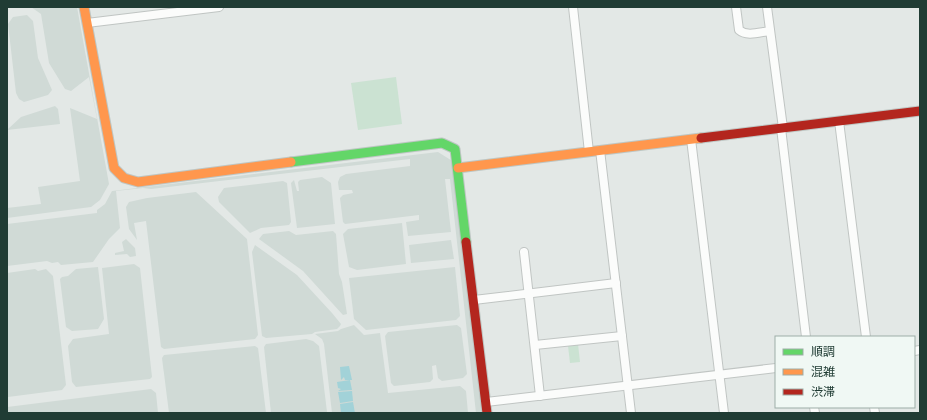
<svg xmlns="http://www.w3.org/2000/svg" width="927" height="420" viewBox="0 0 927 420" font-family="Manrope,'Noto Sans JP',sans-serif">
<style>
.built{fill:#d0dad6}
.green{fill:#cbe2d2}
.water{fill:#a2d2d8}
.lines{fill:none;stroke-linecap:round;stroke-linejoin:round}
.street-casing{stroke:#c0c5c3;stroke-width:10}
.fast-casing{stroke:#bec6c3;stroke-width:11}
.slow-casing{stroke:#bec6c3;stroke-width:11}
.jam-casing{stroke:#bec6c3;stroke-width:11}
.street{stroke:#fbfcfb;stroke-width:8}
.fast{stroke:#63d668;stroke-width:9}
.slow{stroke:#ff974d;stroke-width:9}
.jam{stroke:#b3261e;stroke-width:9}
</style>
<rect width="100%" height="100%" fill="#e3e8e6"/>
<g class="built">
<path d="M31 7H77L109 184 100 200 91 207 7 218V208L41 204 38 187 80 181 70 108 97 119 89 77 71 91 65 89 49 63 41 14Z"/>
<path d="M27 15 33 21 38 58 52 90 48 95 24 102 19 99 16 93 8 24 13 17Z"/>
<path d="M55 106 58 109 60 124 7 130 21 117Z"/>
<path d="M438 152 454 162 483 413H476L450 179H445L451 232 408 236 406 222 419 220V215L345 224 343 222 340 198 343 195 353 193 352 190H339L338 182 340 177 346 174 410 166V159L151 189 143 188 116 191 120 228 109 239 93 262 61 265 58 262 52 263 47 261 7 266V224L97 213V210L105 204 112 191Z"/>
<path d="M322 177 331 183 335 224 297 228 291 183 294 180 297 191H299L298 182 300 180Z"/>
<path d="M283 181 287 183 291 222 289 225 261 228 250 233 219 202 218 197 224 188Z"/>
<path d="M196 192 247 239 258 335 255 339 164 349 161 347 146 221 134 223 137 240 129 229 126 207 129 202 147 198Z"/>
<path d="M402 223 406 264 357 270 349 267 343 234 348 229Z"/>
<path d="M289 231 296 235 333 231 336 234 339 274 342 282 347 314 343 315 303 271 259 239 263 234Z"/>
<path d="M126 239 135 248 136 256 130 257 127 254 115 255V253L124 251 122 242Z"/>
<path d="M451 240 454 259 411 263 409 245Z"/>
<path d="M255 245 297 275 332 313 341 324 340 326 337 329 315 332 312 334 266 338 262 336 252 252Z"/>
<path d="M134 264 140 268 152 377 150 379 76 387 72 382 68 346 73 339 109 334 102 268Z"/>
<path d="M98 267 104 319 98 329 72 331 66 327 60 279 62 277 68 276 76 269Z"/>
<path d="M455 267 460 316 456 320 366 330 354 319 349 278Z"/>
<path d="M35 269 38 271 46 269 53 276 66 385 62 390 8 397 7 273Z"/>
<path d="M354 325 364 335 380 333 388 393 460 386 466 391 468 413H332L324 344 322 339 315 334 338 331 341 329Z"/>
<path d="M457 325 461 328 467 374 463 378 442 381 438 378 436 365 432 366 433 379 430 382 394 386 391 383 385 336 388 332Z"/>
<path d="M306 339 313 341 319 346 327 412 271 413 264 347 266 344Z"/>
<path d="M255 346 258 348 266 413H169L162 358 164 355Z"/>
<path d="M151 389 156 393 158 413H7V407Z"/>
</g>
<g class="green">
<path d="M396 77 402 124 358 130 351 83Z"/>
<path d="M578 344 580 362 570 363 568 346Z"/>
</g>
<g class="water">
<path d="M349 366 352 380H345L344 377 341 380 340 367Z"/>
<path d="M350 380 352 390 338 391 341 389 338 388 337 382Z"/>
<path d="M352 391 353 401 340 403 338 392Z"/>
<path d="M353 402 355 413H341L340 404Z"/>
</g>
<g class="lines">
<defs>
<g id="street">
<path d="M573 7 589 152"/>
<path d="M736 7 739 30C747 37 760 32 770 31"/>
<path d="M767 7 783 128"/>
<path d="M87 23 219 7"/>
<path d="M839 121 866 337"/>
<path d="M781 128 806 337"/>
<path d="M691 139 724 413"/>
<path d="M600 150 631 413"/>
<path d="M524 252 540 396"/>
<path d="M474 300 616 283"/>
<path d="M535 345 622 336"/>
<path d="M914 351 920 350"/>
<path d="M486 402 776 368"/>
<path d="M814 407 815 413"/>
<path d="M874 407 875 413"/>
</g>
<path id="fast" d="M291 162 442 143 455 149 466 242"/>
<g id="slow">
<path d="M84 7 114 168 124 178 138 182 291 162"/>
<path d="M458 168 701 138"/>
</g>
<g id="jam">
<path d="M701 138 920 111"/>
<path d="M466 242 487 413"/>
</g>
</defs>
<use href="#street" class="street-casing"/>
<use href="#fast" class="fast-casing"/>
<use href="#slow" class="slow-casing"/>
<use href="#jam" class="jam-casing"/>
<use href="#street" class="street"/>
<use href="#fast" class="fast"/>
<use href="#slow" class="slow"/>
<use href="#jam" class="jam"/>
</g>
<rect width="927" height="420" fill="none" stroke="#203c34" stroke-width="16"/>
<rect x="775" y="336" width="140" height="72" fill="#f0f8f4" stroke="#9dada7"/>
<rect x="783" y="349" width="20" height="6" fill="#63d668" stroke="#9dada7"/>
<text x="811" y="356" font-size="12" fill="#203c34">順調</text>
<rect x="783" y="369" width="20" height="6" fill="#ff974d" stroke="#9dada7"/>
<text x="811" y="376" font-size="12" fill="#203c34">混雑</text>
<rect x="783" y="389" width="20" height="6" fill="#b3261e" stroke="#9dada7"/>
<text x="811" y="396" font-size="12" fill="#203c34">渋滞</text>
</svg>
